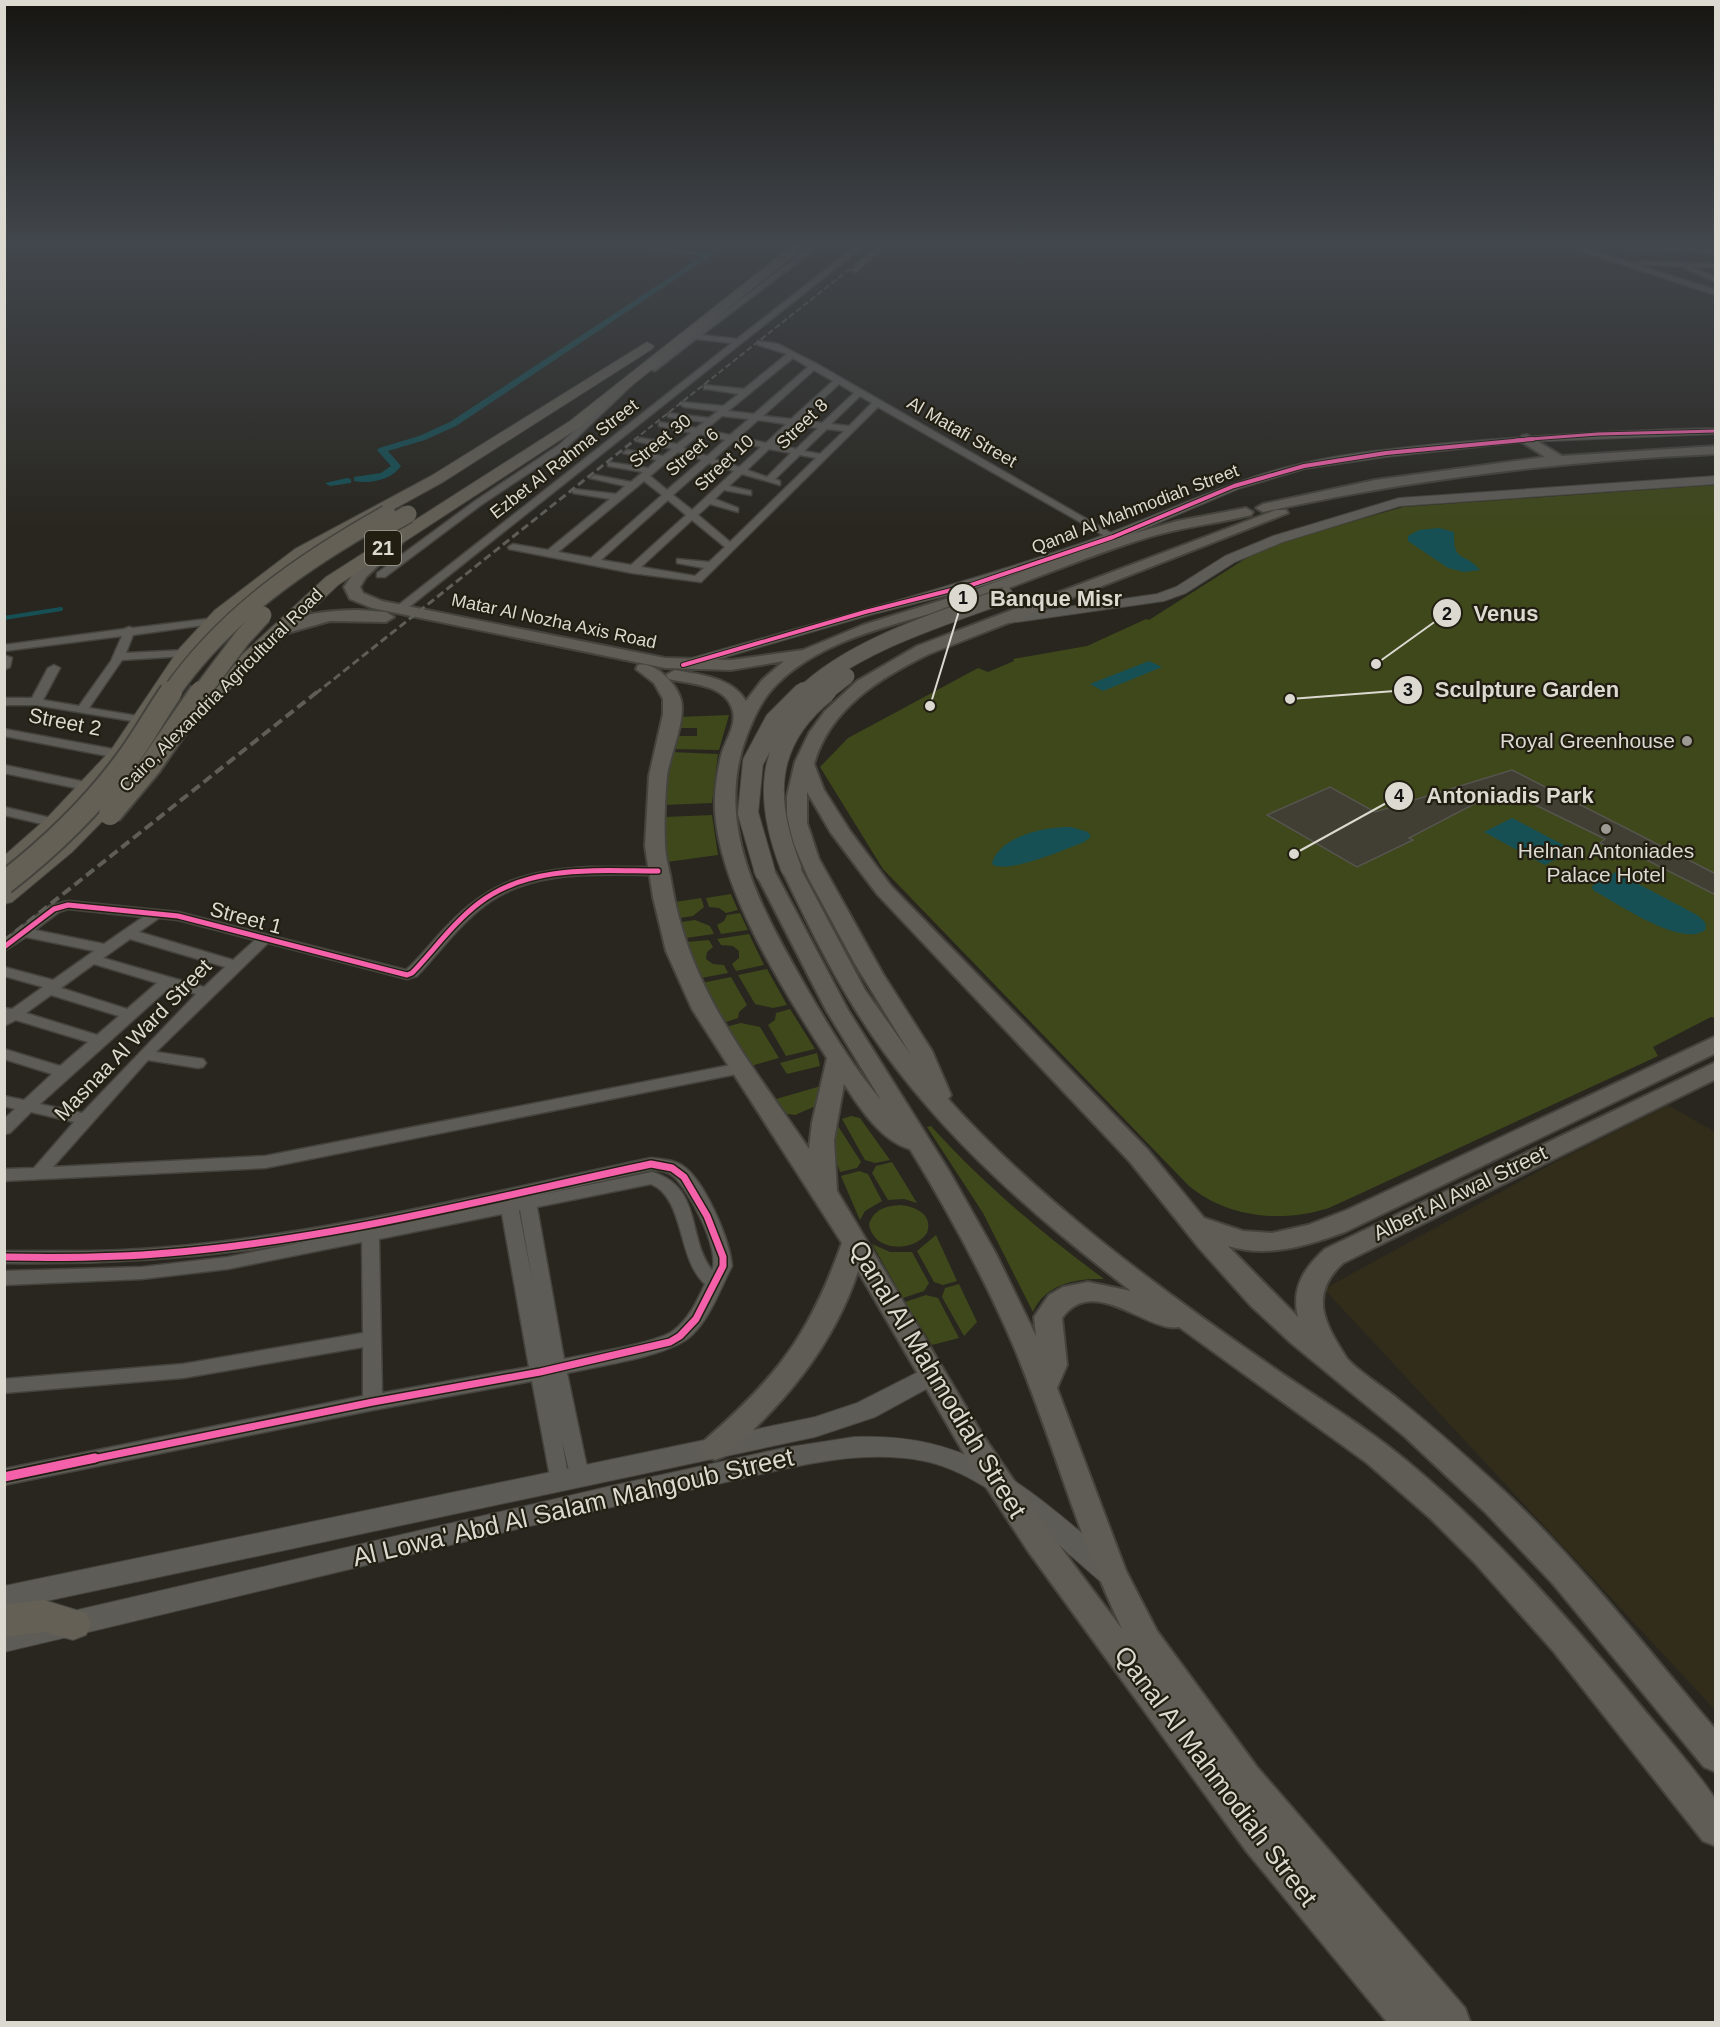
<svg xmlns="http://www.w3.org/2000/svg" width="1720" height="2027" viewBox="0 0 1720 2027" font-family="Arial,sans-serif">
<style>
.built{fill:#322d1b}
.green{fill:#3f481b}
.water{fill:#165055}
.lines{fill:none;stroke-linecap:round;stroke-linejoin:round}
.stream{stroke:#165055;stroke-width:4}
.canal{fill:#165055;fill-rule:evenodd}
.building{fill:#413e33;stroke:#56544e;stroke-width:1.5}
.minor-casing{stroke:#45433d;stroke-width:3}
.tertiary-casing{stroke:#45433d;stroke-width:2}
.secondary-casing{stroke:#45433d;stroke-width:4}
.trunk-casing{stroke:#45433d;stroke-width:2}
.minor{fill:#5e5c57;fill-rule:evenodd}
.tertiary{fill:#5e5c57;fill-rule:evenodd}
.secondary{fill:#605d56;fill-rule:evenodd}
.trunk{fill:#646056;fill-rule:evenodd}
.rail-far2{stroke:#5e5d57;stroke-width:2;stroke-dasharray:6 3;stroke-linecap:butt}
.rail-far1{stroke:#5e5d57;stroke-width:3;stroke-dasharray:8 4;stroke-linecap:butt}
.rail{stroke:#5e5d57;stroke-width:4;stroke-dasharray:10 5;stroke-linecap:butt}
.secondary-bridge-far1-casing{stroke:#45433d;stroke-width:17;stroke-linecap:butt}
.secondary-bridge-casing{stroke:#45433d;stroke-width:22;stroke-linecap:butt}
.trunk-bridge-far1-casing{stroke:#45433d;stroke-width:20;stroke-linecap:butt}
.trunk-bridge-casing{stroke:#45433d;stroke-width:26;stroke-linecap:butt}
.secondary-bridge-far1{stroke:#605d56;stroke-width:15}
.secondary-bridge{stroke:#605d56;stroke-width:20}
.trunk-bridge-far1{stroke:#646056;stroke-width:17}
.trunk-bridge{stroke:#646056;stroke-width:22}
.cycleway-far4-casing{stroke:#221f12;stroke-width:5}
.cycleway-far3-casing{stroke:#221f12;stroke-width:6}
.cycleway-far2-casing{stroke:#221f12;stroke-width:8}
.cycleway-far1-casing{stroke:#221f12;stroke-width:10}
.cycleway-casing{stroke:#221f12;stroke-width:13}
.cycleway-far4{stroke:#f560ab;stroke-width:3}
.cycleway-far3{stroke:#f560ab;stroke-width:4}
.cycleway-far2{stroke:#f560ab;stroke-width:5}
.cycleway-far1{stroke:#f560ab;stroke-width:7}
.cycleway{stroke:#f560ab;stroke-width:9}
.poi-dot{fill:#9c9a92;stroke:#221f12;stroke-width:2}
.labels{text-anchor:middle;stroke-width:4.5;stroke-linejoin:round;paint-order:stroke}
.far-street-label{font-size:18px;fill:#dbd9d0;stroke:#221f12}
.shield{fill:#221f12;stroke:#a4a197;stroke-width:1.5}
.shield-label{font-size:20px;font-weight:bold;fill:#dbd9d0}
.street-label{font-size:21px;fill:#dbd9d0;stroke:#221f12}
.poi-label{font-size:21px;fill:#dbd9d0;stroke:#221f12;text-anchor:end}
.near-street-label{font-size:26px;fill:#dbd9d0;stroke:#221f12}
.leader{fill:none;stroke:#dbd9d0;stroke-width:2}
.callout-dot{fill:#dbd9d0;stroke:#221f12;stroke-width:2}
.mark-label{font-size:18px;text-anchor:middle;font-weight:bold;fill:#111}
.callout-label{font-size:22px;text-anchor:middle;font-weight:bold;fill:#dbd9d0;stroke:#221f12;stroke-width:4.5;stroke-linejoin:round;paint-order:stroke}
</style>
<rect width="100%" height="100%" fill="#28261f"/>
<path class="built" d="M1668 1105 1715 1132V1710L1324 1289 1559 1160Z"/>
<g class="green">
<path d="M1715 485V1018L1711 1017 1653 1047 1658 1056 1329 1208C1282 1223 1228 1218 1189 1186L883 869 820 767 848 738 978 668 988 672 1014 661 1013 659 1087 646 1146 619 1149 620 1248 557 1292 539 1403 507Z"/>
<path d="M729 715 719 750 672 749 675 736H697V728H677L679 717Z"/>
<path d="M671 752 718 754 712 803 665 805Z"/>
<path d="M712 815 718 855 667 862 665 817Z"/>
<path d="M731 894 738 910 726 913 719 908 709 907 706 898Z"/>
<path d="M701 898 704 907 693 916 680 918 675 902Z"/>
<path d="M740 913 748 930 721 934 717 925 724 921 727 915Z"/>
<path d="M695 920 710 926 714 934 686 938 681 922Z"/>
<path d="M749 934 764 965 736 971 732 964 739 958V951L733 946 721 945 717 939Z"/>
<path d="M709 940 713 947 707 952 706 959 713 964 724 965 728 973 701 978 687 942Z"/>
<path d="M767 969 787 1005 773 1008 755 1004 738 975Z"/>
<path d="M731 977 747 1005 739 1012 738 1018 723 1023 702 983Z"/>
<path d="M790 1009 815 1049 786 1056 768 1025 775 1020 776 1013Z"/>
<path d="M741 1023 760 1027 779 1058 751 1066 725 1027Z"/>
<path d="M817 1053 820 1066 787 1074 780 1063Z"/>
<path d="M821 1086 818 1105 795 1115 787 1114 776 1099Z"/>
<path d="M851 1116 860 1118 890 1160 875 1163 865 1160 842 1119Z"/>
<path d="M838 1126 861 1162 857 1168 840 1172 833 1152 834 1127Z"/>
<path d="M931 1126C983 1184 1042 1233 1104 1279 1076 1278 1045 1284 1033 1312L983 1213 927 1127Z"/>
<path d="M892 1162 917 1203 904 1199 888 1200 872 1173 876 1166Z"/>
<path d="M859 1171 868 1174 882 1201 865 1211 860 1220 841 1176Z"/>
<path d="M901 1205C917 1207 933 1215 927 1233 913 1253 873 1252 869 1224 874 1209 886 1206 901 1205Z"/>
<path d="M936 1235 957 1281 943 1285 934 1282 917 1251Z"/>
<path d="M872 1244 890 1252H912L929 1283 924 1291 903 1298Z"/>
<path d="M959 1284 977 1322 964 1336 942 1297 945 1288Z"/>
<path d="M926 1295 938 1298 959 1338 932 1345 905 1302Z"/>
</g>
<g class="water">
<path d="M1439 528 1454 532C1453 564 1464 551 1480 570L1464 572 1448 568 1408 541V536L1419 530Z"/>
<path d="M1149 661 1162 667 1103 691 1090 684Z"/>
<path d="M1512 818 1573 850 1545 865 1484 832Z"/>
<path d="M1071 827 1088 832 1091 837 1084 842C1066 849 1006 875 992 864 999 836 1047 826 1071 827Z"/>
<path d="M1616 872 1697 915 1705 922 1706 929C1684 950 1615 902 1593 890L1592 886Z"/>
</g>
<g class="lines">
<path class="stream" d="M4 618 61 609"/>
<g class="canal">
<path d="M616 245 708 252 718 245H727L456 426 425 440 388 451 401 466C391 480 371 484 354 481V477L381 473 391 466 377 450 379 448 419 436 450 422 702 256Z"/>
<path d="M347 478 351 479V483L330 486 325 483Z"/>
</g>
</g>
<path class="building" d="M1512 770 1716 874V895L1633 853 1627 856 1600 843 1605 839 1513 794 1506 793 1498 796 1493 794 1409 838 1413 840 1357 867 1267 815 1330 787 1375 812Z"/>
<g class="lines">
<defs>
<g id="minor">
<path d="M813 245H821L702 335 737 339 857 245H865L404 611H396V607L732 343 696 339 655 371 648 369Z"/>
<path d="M879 245H886L856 272H852V270Z"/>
<path d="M1078 245H1105L1102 247Z"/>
<path d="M1563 245H1574L1716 290V295Z"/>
<path d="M1620 245 1716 249V253L1583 246Z"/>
<path d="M1641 261 1716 264V268L1692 267 1716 277V282L1686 269 1685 267 1639 264Z"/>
<path d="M758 341 778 344 817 364 1118 537 1110 539 878 407 701 582 632 573 509 549 508 547 513 544 548 550 610 499 573 493V489L616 494 625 486 590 478 595 475 631 482 643 472 608 466V462L648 468 657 460 623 453 627 450 663 456 672 449 636 441 640 438 677 444 691 433 659 426V422L696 428 704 422 668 417V413L709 418 718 411 684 407 680 404 681 402 723 406 739 394 707 389H704V385L744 389 787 354 758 345ZM793 358 808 367 754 414 728 411ZM814 370 833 381 791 419 763 416ZM839 384 854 393 822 423 800 420ZM860 396 872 403 849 426 831 424ZM722 416 749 419 730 435 705 430ZM758 420 786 424 766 443 739 437ZM795 425 818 428 796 449 774 444ZM827 429 844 431 820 454 804 451ZM700 434 725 440 707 456 683 448ZM734 441 761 447 739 467 714 459ZM769 449 791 453 767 477 747 470ZM678 452 702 460 667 490 650 476ZM800 455 816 458 730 542 698 515 710 504 738 512V508L715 499 724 490 751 495V491L729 486 742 474 780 485V481L775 479ZM709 463 734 471 692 510 673 495ZM644 481 662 495 591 558 558 552ZM668 500 686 515 631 565 601 560ZM692 520 725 547 709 562 677 559V563L704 568 695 576 641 567Z"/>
<path d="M624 384 631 386 565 449 481 505 385 577H377V573L475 501 559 445Z"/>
<path d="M215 618 220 621 219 623 133 635 126 653 186 650 192 653 186 656 122 660 89 708 144 717V723L36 705H4V698H32L48 668 54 665 60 668 43 700 79 706 111 661 122 636 4 651V645L124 629 129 627 133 628Z"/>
<path d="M4 655 12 658 10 667 4 670Z"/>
<path d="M4 729 118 750 124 754 118 758 4 736Z"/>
<path d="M4 765 90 783 96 787 90 791 4 773Z"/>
<path d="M4 807 60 820 61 823 55 827 4 815Z"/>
<path d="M589 867H658L665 871 658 875C599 875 533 868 484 906 459 925 439 953 417 976L407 979 268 943 156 1052 203 1059 206 1063 203 1067 198 1068 148 1060 53 1167 265 1156 741 1063 747 1064 749 1068 747 1072 265 1168 4 1181V1169L34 1168 74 1122 31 1112 10 1133 4 1134V1119L15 1109 4 1106V1096L24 1100 52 1074 4 1059V1049L60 1066 88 1042 16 1020 4 1026V1008L12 1009 43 987 4 976V967L53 980 94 951 26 937 4 951V940L49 906 68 901 178 912 406 970C421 957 433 940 447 926 489 881 529 870 589 867ZM68 909 143 917 104 944 35 930 59 912ZM159 918 178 920 255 940 233 960 139 932ZM130 939 225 967 204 987 103 958ZM94 964 157 983 127 1009 61 988ZM170 987 196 994 82 1113 40 1104ZM51 995 119 1016 97 1035 26 1013Z"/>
<path d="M651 1158C661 1159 674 1160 683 1166 705 1181 730 1240 732 1266 720 1289 711 1316 693 1334 672 1356 598 1366 567 1373L589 1477 586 1483 579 1485 572 1483 562 1441 569 1481 566 1487 559 1489 552 1487 532 1381 373 1410 4 1485V1469L363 1396V1347L183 1378 4 1393V1379L183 1364 363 1333 362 1242 228 1269 142 1279 4 1285V1271L142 1267 228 1257 304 1242C204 1258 106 1265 4 1263V1251C59 1251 114 1252 168 1247 331 1233 491 1192 651 1158ZM651 1170C659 1170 667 1171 673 1176 689 1189 721 1251 712 1270 687 1239 703 1187 652 1172L535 1196ZM651 1184C685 1198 677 1259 705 1284 697 1301 689 1319 673 1331 658 1343 587 1354 564 1359L537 1207ZM520 1210 533 1284 519 1211ZM502 1214 529 1367 382 1393 379 1239Z"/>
</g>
<g id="tertiary">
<path d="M1716 428V434L1527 442 1386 457 1305 469 1238 489 1118 540 976 588 870 615 688 668 683 669 676 665 678 662C809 624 941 591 1070 547 1149 521 1222 481 1303 463 1350 452 1399 448 1447 443 1537 435 1625 430 1716 428Z"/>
<path d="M1716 476V484L1400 506 1283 542 1235 562 1186 593 1164 601 1003 624 996 620 1003 616 1157 594 1176 587 1225 556 1273 536 1399 498Z"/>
<path d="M932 1365 941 1367 944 1374 941 1381 875 1417 815 1437 4 1610V1586L815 1417 857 1403Z"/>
<path d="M854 1437C977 1432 1031 1492 1120 1565L1124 1573 1120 1581 1110 1585 1100 1581C1051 1540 989 1474 924 1461 863 1449 800 1465 740 1479 701 1488 661 1496 621 1505 415 1552 210 1604 4 1652V1627L611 1486 783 1448Z"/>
</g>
<g id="secondary">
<path d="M1527 435 1562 456 1716 446V454C1563 461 1412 479 1263 512L1256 508 1263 504 1375 480 1545 457 1522 442V436Z"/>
<path d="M1246 508 1253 512 1251 515C1216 524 1181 527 1146 538 1084 557 1024 584 963 604 901 624 823 637 776 685 762 699 754 717 747 735 713 823 760 906 803 982 826 1022 851 1065 881 1100L826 1010 755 872 758 868H772L775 872 848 1010 949 1171 996 1254 1036 1336 1034 1317 1049 1295 1063 1287 1088 1282 1131 1291C1027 1211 925 1122 855 1009 827 964 804 916 781 868L784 864H798L865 990 911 1055 855 964 808 877 792 840 787 816V796L795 762 809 733 825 711 857 681 917 646 1276 510H1286L1288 513 929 654C880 678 830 708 814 764L824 790 850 831 891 886 1148 1150 1204 1218 1243 1231 1272 1233 1308 1225 1347 1210 1716 1036V1053L1345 1232C1306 1246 1268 1258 1228 1246L1298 1317C1291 1288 1304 1268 1325 1249L1716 1062V1079L1343 1263C1308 1295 1325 1324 1346 1357 1353 1368 1388 1390 1399 1400 1436 1429 1471 1461 1505 1492 1582 1564 1647 1649 1716 1730V1772L1704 1767 1553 1584 1485 1512 1404 1436 1291 1343 1250 1305 1199 1248 1130 1162 877 894 831 833 807 792V823L819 859 883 974 932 1051 951 1095 948 1099C1039 1200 1153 1284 1264 1361 1312 1395 1363 1424 1408 1462 1492 1532 1565 1614 1635 1699 1647 1714 1713 1790 1716 1802 1718 1816 1716 1832 1716 1846L1703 1841 1554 1652 1474 1562 1431 1519 1367 1463 1179 1327C1148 1333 1093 1273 1062 1318L1067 1365 1057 1388 1126 1571 1157 1631 1257 1767 1465 2008 1470 2022H1387L1247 1852 1028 1551 962 1450 858 1271C833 1347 784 1404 725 1456L715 1460 705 1456 700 1448 705 1440C778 1376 809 1335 842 1243L692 1009 666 951 653 897 645 846 649 776 663 714V699L654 683 636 669 638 665C655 661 677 684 681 700 686 720 670 755 667 776 665 797 664 822 665 844 665 856 669 868 671 880 688 988 749 1061 809 1149L812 1123 827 1058C785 993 719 889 715 810 714 792 717 774 721 756 725 740 738 725 732 708 724 684 689 684 669 679L666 675 675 670C700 675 732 677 746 701L762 680 784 661 731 670 665 668 372 608 350 599 344 587 355 571 391 539 396 538 403 542 366 577 360 587 363 593 382 601 665 658 731 660 803 650 863 625 971 591 1104 542 1177 521ZM844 1084C860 1108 881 1141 910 1149 949 1213 985 1279 1014 1347 1053 1441 1078 1537 1122 1629L1050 1533 982 1434 837 1191 834 1140Z"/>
<path d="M358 610 386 612 394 617 386 622 330 621 277 636 269 631C283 614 336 610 358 610Z"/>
</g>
<g id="trunk">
<path d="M793 245H807L580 427 338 585 245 673 192 729H178L175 725 178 721 231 665 326 577 570 421Z"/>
<path d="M647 342 654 346 652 349 443 482 307 557 227 618 193 657 125 758 63 828 12 874 4 876V856L47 818 111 750 179 649 215 610 295 549 431 476Z"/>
<path d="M123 781 131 782 134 787 131 792 72 852 12 902 4 904V885L56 842 115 782Z"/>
<path d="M44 1600 86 1613 91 1624 86 1635 73 1640 44 1632 4 1637V1605Z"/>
</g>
</defs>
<use href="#minor" class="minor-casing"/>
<use href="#tertiary" class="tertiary-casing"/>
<use href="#secondary" class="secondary-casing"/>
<use href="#trunk" class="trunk-casing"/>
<use href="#minor" class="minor"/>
<use href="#tertiary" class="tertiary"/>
<use href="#secondary" class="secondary"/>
<use href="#trunk" class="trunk"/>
<path class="rail-far2" d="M634 440 880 245"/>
<path class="rail-far1" d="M315 694 636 439"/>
<path class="rail" d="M4 941 317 692"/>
<defs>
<g id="secondary-bridge-far1">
<path d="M803 694C853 645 941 619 1006 595"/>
<path d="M824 694 847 676"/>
</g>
<g id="secondary-bridge">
<path d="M791 868C764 800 764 741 826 692"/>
<path d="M765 872 748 813 753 762 775 721 804 692"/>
</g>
<g id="trunk-bridge-far1">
<path d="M374 533 408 514"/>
<path d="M170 694C224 615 305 560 387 514"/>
<path d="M200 694 242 638 263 615"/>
</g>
<g id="trunk-bridge">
<path d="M110 814 150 766 201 692"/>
<path d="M4 883C49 848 91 808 125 762 142 740 155 715 171 692"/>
</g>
</defs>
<use href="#secondary-bridge-far1" class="secondary-bridge-far1-casing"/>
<use href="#secondary-bridge" class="secondary-bridge-casing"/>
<use href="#trunk-bridge-far1" class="trunk-bridge-far1-casing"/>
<use href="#trunk-bridge" class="trunk-bridge-casing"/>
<use href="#secondary-bridge-far1" class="secondary-bridge-far1"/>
<use href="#secondary-bridge" class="secondary-bridge"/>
<use href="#trunk-bridge-far1" class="trunk-bridge-far1"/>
<use href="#trunk-bridge" class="trunk-bridge"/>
<defs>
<path id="cycleway-far4" d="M1516 440 1598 434 1716 431"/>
<path id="cycleway-far3" d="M683 665 865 612 971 585 1113 537 1234 486 1304 466 1386 453 1533 439"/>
<path id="cycleway-far2" d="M4 947 54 909 68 905 178 916 407 975 412 973C434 950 454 922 479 903 530 864 598 871 658 871"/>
<path id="cycleway-far1" d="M4 1257C59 1258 113 1258 168 1253 331 1240 491 1198 651 1164L672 1168 684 1177 707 1216 723 1257V1266L696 1319 680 1336 670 1342 540 1372 373 1402 88 1460"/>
<path id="cycleway" d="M4 1477 95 1458"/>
</defs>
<use href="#cycleway-far4" class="cycleway-far4-casing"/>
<use href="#cycleway-far3" class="cycleway-far3-casing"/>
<use href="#cycleway-far2" class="cycleway-far2-casing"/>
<use href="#cycleway-far1" class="cycleway-far1-casing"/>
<use href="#cycleway" class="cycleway-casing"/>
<use href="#cycleway-far4" class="cycleway-far4"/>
<use href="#cycleway-far3" class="cycleway-far3"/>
<use href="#cycleway-far2" class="cycleway-far2"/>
<use href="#cycleway-far1" class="cycleway-far1"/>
<use href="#cycleway" class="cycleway"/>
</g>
<linearGradient id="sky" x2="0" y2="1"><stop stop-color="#161511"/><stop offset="0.46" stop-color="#42474d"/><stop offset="1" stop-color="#42474d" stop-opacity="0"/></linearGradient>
<rect width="1720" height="529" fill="url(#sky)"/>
<g class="poi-dot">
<circle cx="1687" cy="741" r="6"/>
<circle cx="1606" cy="829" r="6"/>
</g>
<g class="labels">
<g class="far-street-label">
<text transform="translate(802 424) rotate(-44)" y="6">Street 8</text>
<text transform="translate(962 432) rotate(30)" y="6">Al Matafi Street</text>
<text transform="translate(660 441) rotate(-39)" y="6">Street 30</text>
<text transform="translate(692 452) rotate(-41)" y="6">Street 6</text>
<text transform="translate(564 459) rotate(-38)" y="6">Ezbet Al Rahma Street</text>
<text transform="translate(724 463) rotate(-43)" y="6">Street 10</text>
<text transform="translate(1135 509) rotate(-21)" y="6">Qanal Al Mahmodiah Street</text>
<text transform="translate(554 621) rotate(12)" y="6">Matar Al Nozha Axis Road</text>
<text transform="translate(221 690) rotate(-45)" y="6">Cairo, Alexandria Agricultural Road</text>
</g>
<rect class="shield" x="365" y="531" width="36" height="34" rx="4.5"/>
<g class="shield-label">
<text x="383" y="555">21</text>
</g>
<g class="street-label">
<text transform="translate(65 722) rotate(11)" y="7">Street 2</text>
<text transform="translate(246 918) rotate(15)" y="7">Street 1</text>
<text transform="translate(133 1040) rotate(-46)" y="7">Masnaa Al Ward Street</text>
<text transform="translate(1460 1193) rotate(-26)" y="7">Albert Al Awal Street</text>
</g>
<g class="poi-label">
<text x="1675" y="748">Royal Greenhouse</text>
<text x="1606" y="858" text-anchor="middle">Helnan Antoniades<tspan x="1606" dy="24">Palace Hotel</tspan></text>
</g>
<g class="near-street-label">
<text transform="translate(938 1379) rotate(59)" y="9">Qanal Al Mahmodiah Street</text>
<text transform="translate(573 1507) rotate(-13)" y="9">Al Lowa' Abd Al Salam Mahgoub Street</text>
<text transform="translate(1216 1776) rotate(53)" y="9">Qanal Al Mahmodiah Street</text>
</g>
</g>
<path class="leader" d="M930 706L963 598M1376 664L1447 613M1290 699L1408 690M1294 854L1399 796"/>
<g class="callout-dot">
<circle cx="930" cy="706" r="6"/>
<circle cx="1376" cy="664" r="6"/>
<circle cx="1290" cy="699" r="6"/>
<circle cx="1294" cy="854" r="6"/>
<circle cx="963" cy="598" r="15"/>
<circle cx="1447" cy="613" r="15"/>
<circle cx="1408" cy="690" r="15"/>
<circle cx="1399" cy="796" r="15"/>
</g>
<g class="mark-label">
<text x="963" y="604">1</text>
<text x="1447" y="620">2</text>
<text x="1408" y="696">3</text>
<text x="1399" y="802">4</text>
</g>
<g class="callout-label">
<text x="1056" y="606">Banque Misr</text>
<text x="1506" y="621">Venus</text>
<text x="1527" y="697">Sculpture Garden</text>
<text x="1510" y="803">Antoniadis Park</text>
</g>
<rect width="1720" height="2027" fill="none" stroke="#dbd9d0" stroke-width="12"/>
</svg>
